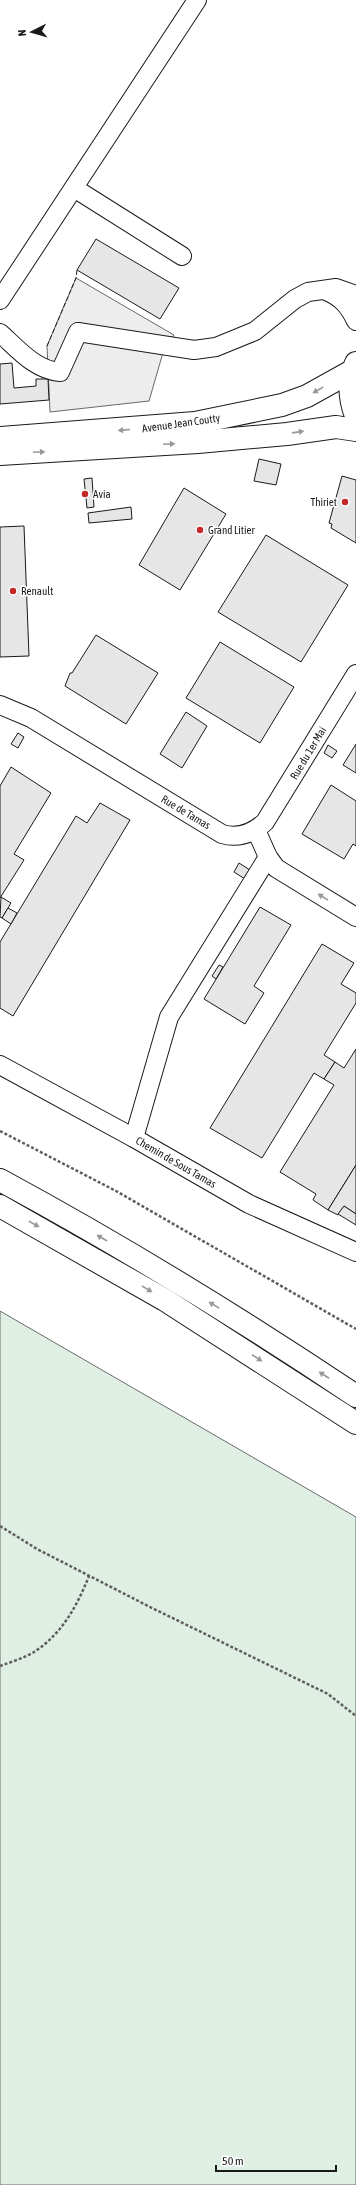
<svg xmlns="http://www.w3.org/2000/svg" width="356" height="2185" viewBox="0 0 356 2185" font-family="'Asap Condensed',sans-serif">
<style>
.green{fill:#e0efe3;stroke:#6a6a6a}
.parking{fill:#ededed;stroke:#6a6a6a}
.building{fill:#e6e6e6;stroke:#1a1a1a}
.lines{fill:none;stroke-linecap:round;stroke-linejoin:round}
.minor-casing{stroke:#1a1a1a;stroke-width:20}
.major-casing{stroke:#1a1a1a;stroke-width:24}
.highway-casing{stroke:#1a1a1a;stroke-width:24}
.path{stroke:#5f5f5f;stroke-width:2.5;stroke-dasharray:3 2;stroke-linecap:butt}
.minor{stroke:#fff;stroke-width:18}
.major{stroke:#fff;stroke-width:22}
.highway{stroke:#fff;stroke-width:22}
.fence{stroke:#1a1a1a;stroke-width:1;stroke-dasharray:5 2;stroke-linecap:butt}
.oneway{fill:#989898}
.poi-dot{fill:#c62828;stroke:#fff;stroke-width:1.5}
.labels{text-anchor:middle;stroke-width:3;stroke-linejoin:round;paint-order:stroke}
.street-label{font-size:11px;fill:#1a1a1a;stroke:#fff}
.poi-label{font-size:11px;fill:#1a1a1a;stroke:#fff;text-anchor:start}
</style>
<rect width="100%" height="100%" fill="#fff"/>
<path class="green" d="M0 1311 356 1517V2185H0Z"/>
<path class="parking" d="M76 278 174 335 162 356 149 401 50 412 47 346Z"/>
<g class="building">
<path d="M96 239 179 288 160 319 77 270Z"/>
<path d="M12 363 14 388 36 386V379H48L49 400 0 404V364Z"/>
<path d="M259 459 281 464 276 485 254 481Z"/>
<path d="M342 476 356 480V543L331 528 332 524 329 523Z"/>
<path d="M92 478 94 507 87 508 84 479Z"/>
<path d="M184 488 226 514 180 590 139 565Z"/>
<path d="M131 507 132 519 89 523 88 513Z"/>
<path d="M24 526 29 656 0 657V527Z"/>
<path d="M266 535 348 585 301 662 218 612Z"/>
<path d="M96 635 158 673 126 724 65 686 70 673H72Z"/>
<path d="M220 642 294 687 260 743 186 698Z"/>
<path d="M186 712 207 726 182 768 160 754Z"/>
<path d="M18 733 24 737 18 748 11 744Z"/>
<path d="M356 744V773L343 765Z"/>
<path d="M328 745 337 751 332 758 324 753Z"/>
<path d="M11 767 51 793 14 854 24 860 0 898V786Z"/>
<path d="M331 785 356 801V846L353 844 344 859 302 834Z"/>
<path d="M100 803 130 820 13 1016 0 1008V942L76 816 87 823Z"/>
<path d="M239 863 253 872 248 881 234 872Z"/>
<path d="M1 897 11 903 2 918 0 917Z"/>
<path d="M260 907 291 925 254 986 264 993 245 1024 204 999Z"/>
<path d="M8 908 17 913 11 924 2 918Z"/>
<path d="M322 944 354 963 341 984 356 993V1003L324 1055 335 1062 324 1079 314 1073 262 1158 210 1128Z"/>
<path d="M219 965 223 967 216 979 212 976Z"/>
<path d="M356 1049V1165L328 1210 313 1200 316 1194 280 1172 334 1085 324 1079 335 1062 344 1068Z"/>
<path d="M356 1165V1214L344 1206 338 1215 328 1210Z"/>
<path d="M344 1206 356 1214V1225L338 1214Z"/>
</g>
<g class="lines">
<defs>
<g id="minor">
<path d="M74 188 182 256"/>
<path d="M326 291C341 297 349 306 356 321"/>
<path d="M0 300 197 0"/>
<path d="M0 333C18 349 35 370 60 372L78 332 194 350 216 347 255 331 295 299 308 292 336 288 356 295"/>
<path d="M0 705 31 718 222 834C239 839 253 833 265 822L356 674"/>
<path d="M256 830 268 857 276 868 356 917"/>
<path d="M0 1065 134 1138 249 1204 356 1252"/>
<path d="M134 1138 169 1017 268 857"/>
</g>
<g id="major">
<path d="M356 363C348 381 349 398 356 416"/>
<path d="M0 438 195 423 282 405 307 396 352 371"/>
<path d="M0 454 198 442 287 434 336 427 356 430"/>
</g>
<g id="highway">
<path d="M0 1180C122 1246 241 1319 356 1396"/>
<path d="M0 1206 165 1300 356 1423"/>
</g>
</defs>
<use href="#minor" class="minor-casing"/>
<use href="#major" class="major-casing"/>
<use href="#highway" class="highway-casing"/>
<g class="path">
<path d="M0 1131 116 1191 356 1329"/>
<path d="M0 1526 37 1549 150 1607 328 1694 356 1716"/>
<path d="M0 1666C11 1662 24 1658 34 1652 62 1634 77 1606 89 1576"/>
</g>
<use href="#minor" class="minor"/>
<use href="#major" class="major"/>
<use href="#highway" class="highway"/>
<path class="fence" d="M47 346 76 278 77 270"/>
</g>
<defs><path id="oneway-solid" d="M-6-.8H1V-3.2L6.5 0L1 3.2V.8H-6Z"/></defs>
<g class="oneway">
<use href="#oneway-solid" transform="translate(318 390) rotate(151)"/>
<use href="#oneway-solid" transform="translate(124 430) rotate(175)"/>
<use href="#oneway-solid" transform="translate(298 432) rotate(-8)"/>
<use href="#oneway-solid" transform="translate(169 444) rotate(-3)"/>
<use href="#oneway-solid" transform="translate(39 452) rotate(-3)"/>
<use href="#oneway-solid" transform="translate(323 897) rotate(-148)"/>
<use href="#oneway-solid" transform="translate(34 1224) rotate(29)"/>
<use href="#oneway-solid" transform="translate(102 1238) rotate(-150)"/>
<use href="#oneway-solid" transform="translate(147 1289) rotate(31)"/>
<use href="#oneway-solid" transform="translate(214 1305) rotate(-149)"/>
<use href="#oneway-solid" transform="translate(257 1358) rotate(33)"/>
<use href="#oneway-solid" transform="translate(324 1375) rotate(-147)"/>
</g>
<g class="poi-dot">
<circle cx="85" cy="494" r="4"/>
<circle cx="345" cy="502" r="4"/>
<circle cx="200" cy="530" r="4"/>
<circle cx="13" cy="591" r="4"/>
</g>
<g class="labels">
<g class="street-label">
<text transform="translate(181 423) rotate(-8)" y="4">Avenue Jean Coutty</text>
<text transform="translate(308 753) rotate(-59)" y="4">Rue du 1er Mai</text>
<text transform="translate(186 812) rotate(31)" y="4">Rue de Tamas</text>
<text transform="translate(176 1162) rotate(30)" y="4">Chemin de Sous Tamas</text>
</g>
<g class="poi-label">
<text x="93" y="498">Avia</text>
<text x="337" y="506" text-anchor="end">Thiriet</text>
<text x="208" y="534">Grand Litier</text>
<text x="21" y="595">Renault</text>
</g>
</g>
<g transform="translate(32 32) rotate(264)" stroke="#ffffff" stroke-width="3" paint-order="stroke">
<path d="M0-3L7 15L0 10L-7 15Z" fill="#1a1a1a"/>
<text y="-6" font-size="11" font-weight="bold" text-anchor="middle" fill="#1a1a1a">N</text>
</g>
<path d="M216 2165v6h120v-6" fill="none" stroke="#1a1a1a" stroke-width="2"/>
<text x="222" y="2165" font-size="12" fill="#1a1a1a" stroke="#ffffff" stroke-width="3" paint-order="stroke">50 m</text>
</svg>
